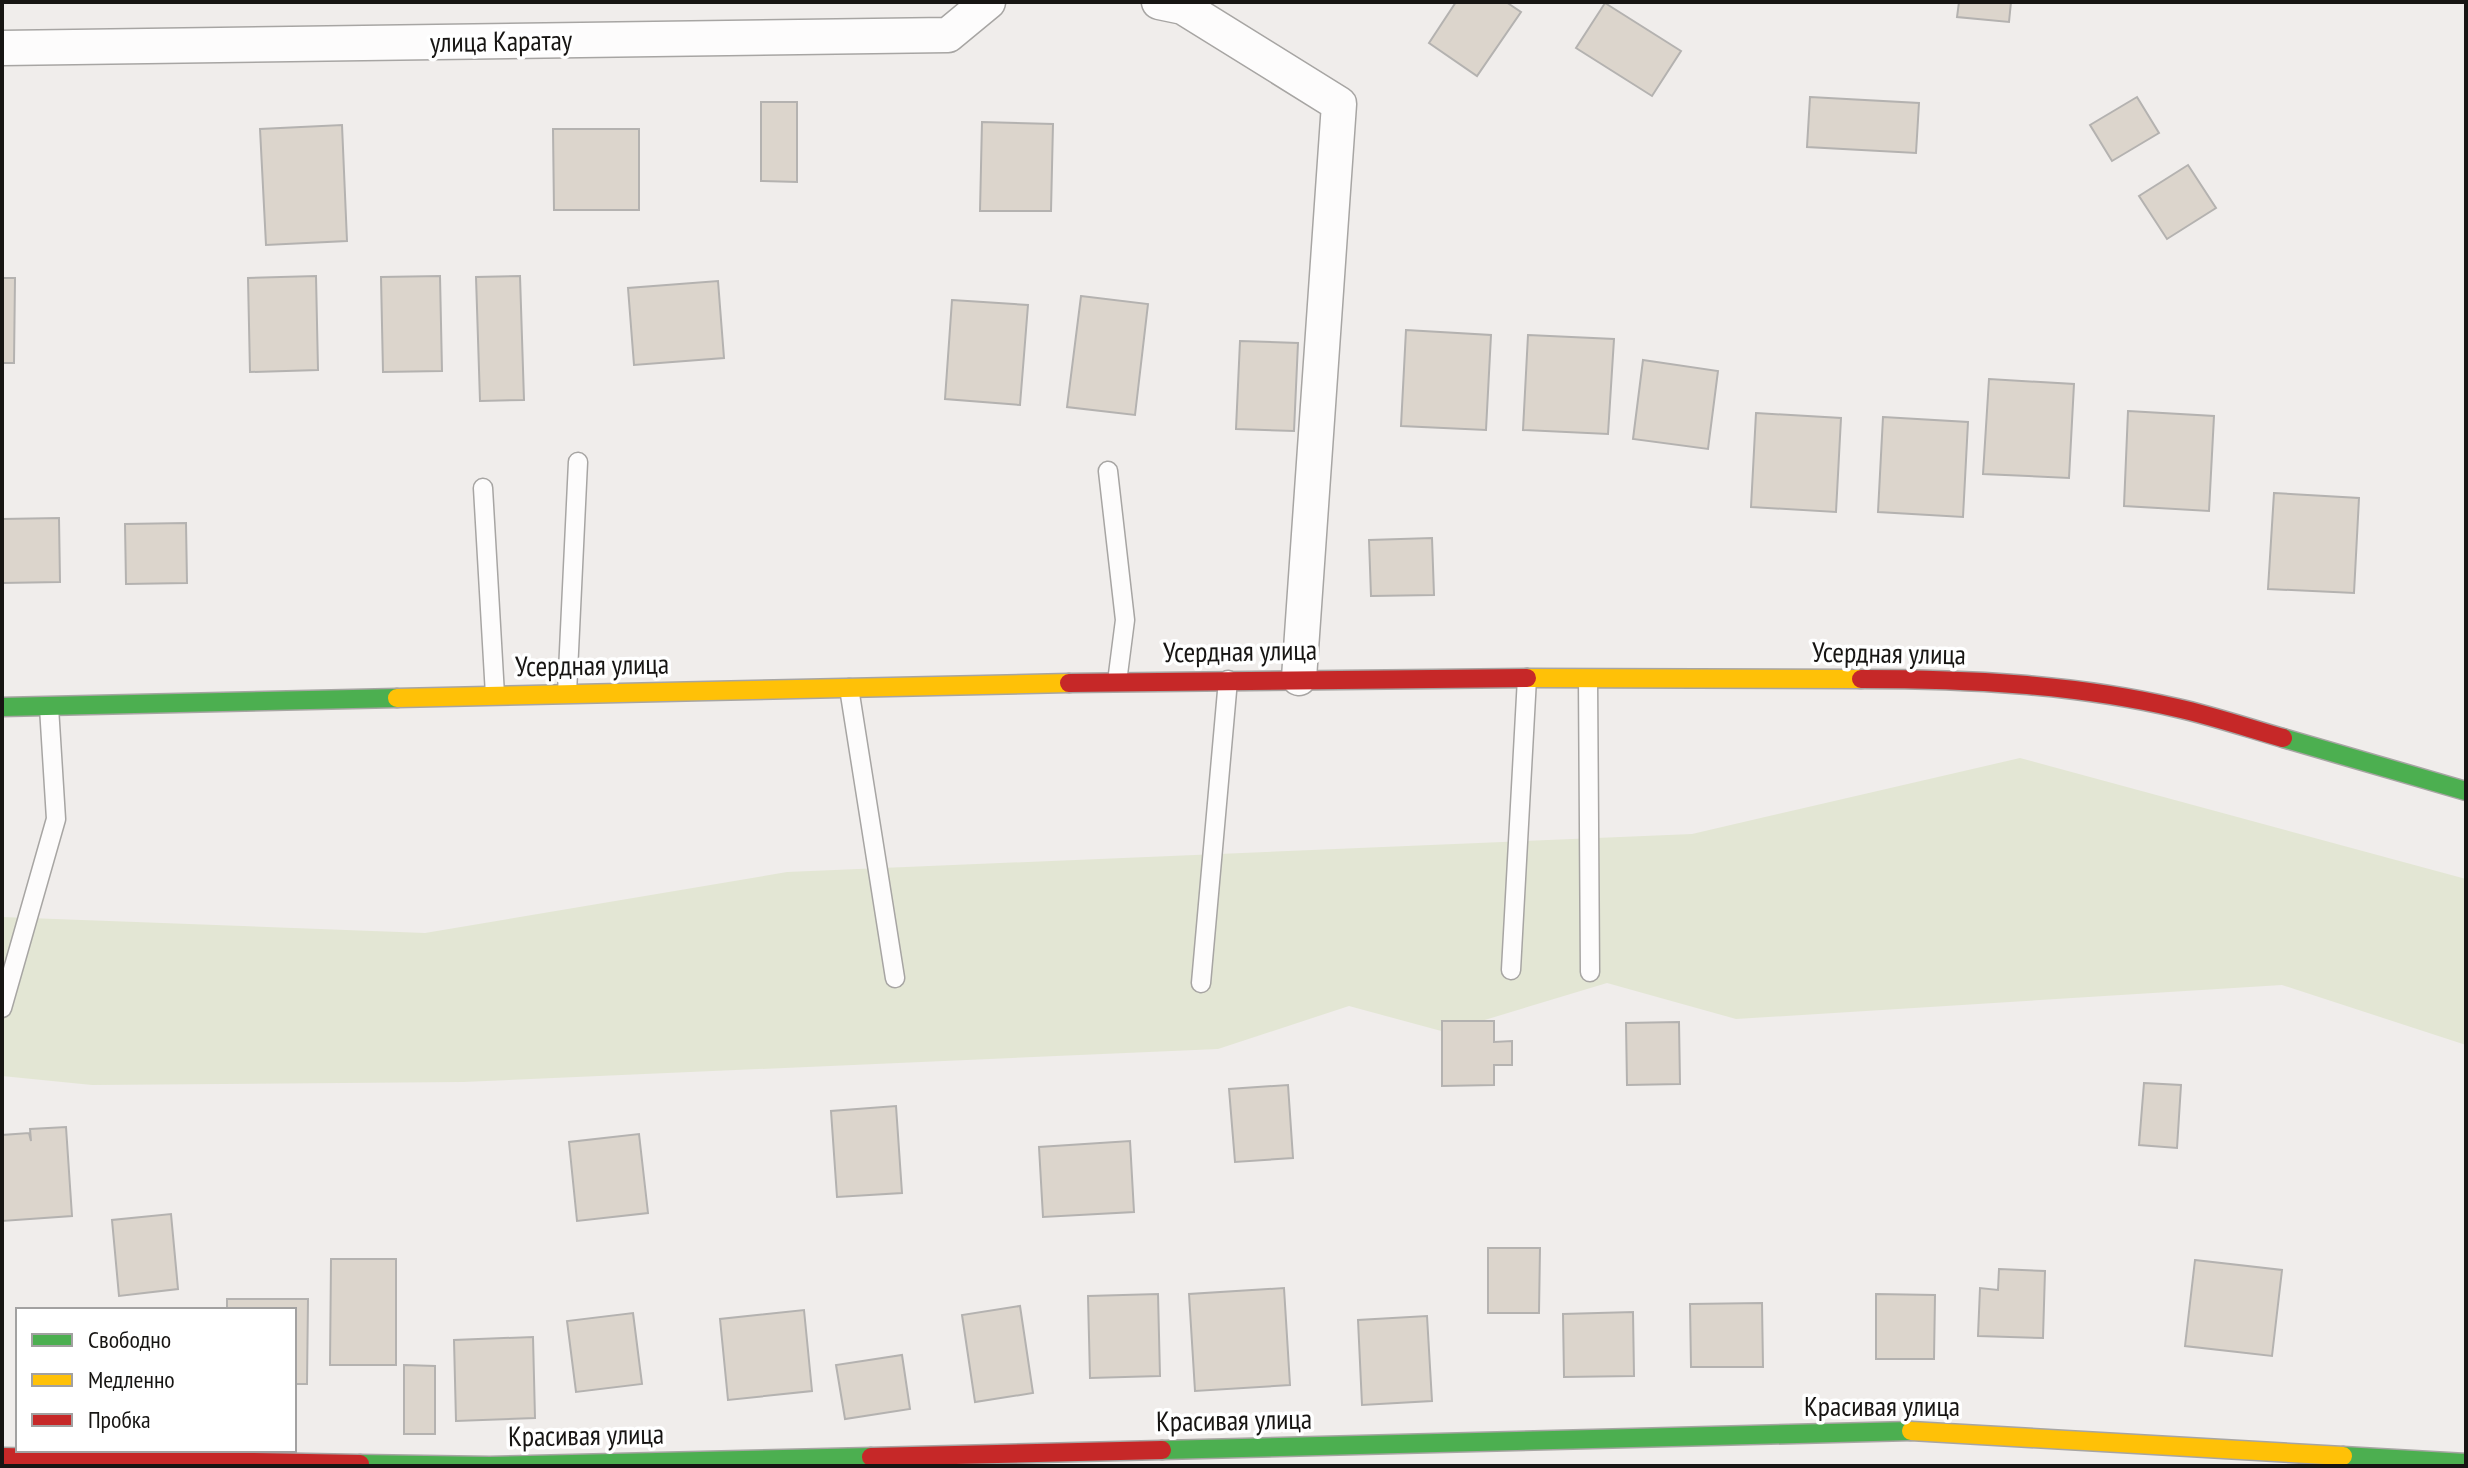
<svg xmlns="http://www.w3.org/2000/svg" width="2468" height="1468" viewBox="0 0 2468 1468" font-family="'PT Sans Narrow',sans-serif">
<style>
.green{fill:#e3e6d4}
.building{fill:#dcd5cc;stroke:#b4b2b0;stroke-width:2}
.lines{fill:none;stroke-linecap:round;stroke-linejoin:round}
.lane-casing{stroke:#a7a5a3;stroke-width:21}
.street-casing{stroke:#a7a5a3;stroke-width:37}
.fast-casing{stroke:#a7a5a3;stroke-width:21}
.slow-casing{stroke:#a7a5a3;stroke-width:21}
.jam-casing{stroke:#a7a5a3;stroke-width:21}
.lane{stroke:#fdfcfc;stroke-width:18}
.street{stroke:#fdfcfc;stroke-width:34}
.fast{stroke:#4caf50;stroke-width:18}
.slow{stroke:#ffc107;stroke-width:18}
.jam{stroke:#c62828;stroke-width:18}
.labels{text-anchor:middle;stroke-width:7;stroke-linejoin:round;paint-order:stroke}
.street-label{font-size:28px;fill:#171513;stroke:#fff}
</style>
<rect width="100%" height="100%" fill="#f0edeb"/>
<path class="green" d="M2020 758 2466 879V1045L2282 985 1736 1019 1607 983 1445 1032 1349 1006 1218 1049 463 1082 92 1085 2 1076V917L425 933 787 872 1692 834Z"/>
<g class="building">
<path d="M1456 2H1506L1521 12 1477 76 1429 43Z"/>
<path d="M1959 2H2011L2009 22 1957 17Z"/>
<path d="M1605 3 1681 51 1652 96 1576 48Z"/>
<path d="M1810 97 1919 103 1916 153 1807 147Z"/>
<path d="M2137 97 2159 133 2112 161 2090 125Z"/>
<path d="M761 102H797V182L761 181Z"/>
<path d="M982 122 1053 124 1051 211H980Z"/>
<path d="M342 125 347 241 266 245 260 129Z"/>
<path d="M553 129H639V210H554Z"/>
<path d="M2188 165 2216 208 2167 239 2139 196Z"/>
<path d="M316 276 318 370 250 372 248 278Z"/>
<path d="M440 276 442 371 383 372 381 277Z"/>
<path d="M520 276 524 400 480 401 476 277Z"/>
<path d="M2 278H15L14 363H2Z"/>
<path d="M718 281 724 358 634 365 628 288Z"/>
<path d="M1081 296 1148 304 1135 415 1067 407Z"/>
<path d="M952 300 1028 305 1020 405 945 399Z"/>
<path d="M1406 330 1491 335 1486 430 1401 426Z"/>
<path d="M1528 335 1614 339 1608 434 1523 430Z"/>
<path d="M1240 341 1298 343 1294 431 1236 429Z"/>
<path d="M1643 360 1718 371 1708 449 1633 439Z"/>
<path d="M1989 379 2074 384 2069 478 1983 474Z"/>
<path d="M2128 411 2214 416 2209 511 2124 506Z"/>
<path d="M1756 413 1841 418 1836 512 1751 507Z"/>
<path d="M1883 417 1968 422 1963 517 1878 512Z"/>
<path d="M2274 493 2359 498 2354 593 2268 589Z"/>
<path d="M59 518 60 582 2 583V519Z"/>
<path d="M186 523 187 583 126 584 125 524Z"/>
<path d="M1432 538 1434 595 1371 596 1369 540Z"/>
<path d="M1442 1021H1494V1042L1512 1041V1065H1494V1085L1442 1086Z"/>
<path d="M1679 1022 1680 1084 1627 1085 1626 1023Z"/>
<path d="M2144 1083 2181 1085 2177 1148 2139 1145Z"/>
<path d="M1288 1085 1293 1158 1235 1162 1229 1089Z"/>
<path d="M896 1106 902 1193 837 1197 831 1111Z"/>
<path d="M66 1127 72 1216 2 1221V1135L29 1133 31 1141 30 1129Z"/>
<path d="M639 1134 648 1213 577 1221 569 1142Z"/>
<path d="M1130 1141 1134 1212 1043 1217 1039 1147Z"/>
<path d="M171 1214 178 1289 119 1296 112 1220Z"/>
<path d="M1488 1248H1540L1539 1313H1488Z"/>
<path d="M331 1259H396V1365H330Z"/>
<path d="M2195 1260 2282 1270 2272 1356 2185 1346Z"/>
<path d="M1999 1269 2045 1271 2043 1338 1978 1336 1980 1288 1998 1290Z"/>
<path d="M1284 1288 1290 1385 1195 1391 1189 1294Z"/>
<path d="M1158 1294 1160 1376 1090 1378 1088 1296Z"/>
<path d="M1876 1294 1935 1295 1934 1359H1876Z"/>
<path d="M227 1299H308L307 1384H294V1310H227Z"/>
<path d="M1762 1303 1763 1367H1691L1690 1304Z"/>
<path d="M1020 1306 1033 1393 975 1402 962 1315Z"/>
<path d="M804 1310 812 1391 728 1400 720 1319Z"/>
<path d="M1633 1312 1634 1376 1564 1377 1563 1314Z"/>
<path d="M633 1313 642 1384 576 1392 567 1321Z"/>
<path d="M1427 1316 1432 1401 1362 1405 1358 1320Z"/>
<path d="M533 1337 535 1418 456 1421 454 1340Z"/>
<path d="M902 1355 910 1409 845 1419 836 1365Z"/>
<path d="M404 1365 435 1366V1434H404Z"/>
</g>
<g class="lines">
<defs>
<g id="lane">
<path d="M1108 471 1125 620 1117 682"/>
<path d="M483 488 495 695"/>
<path d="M1588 679 1590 972"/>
<path d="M849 688 895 978"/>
<path d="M567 693 578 462"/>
<path d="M1511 970 1527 678"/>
<path d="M1201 983 1228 680"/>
<path d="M2 1008 56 819 49 707"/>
</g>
<g id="street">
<path d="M1159 2 1183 7 1339 104 1299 678"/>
<path d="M2 48 948 35 988 2"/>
</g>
<g id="fast">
<path d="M2 707 397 698"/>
<path d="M2283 738 2466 791"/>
<path d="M1162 1450 1911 1431"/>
<path d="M2343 1456 2466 1463"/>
<path d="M360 1464 490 1466 871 1457"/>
</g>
<g id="slow">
<path d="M1527 678 1861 679"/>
<path d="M397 698 1069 683"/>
<path d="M1911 1431 2343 1456"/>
</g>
<g id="jam">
<path d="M1861 679C1967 679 2074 684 2177 708 2213 716 2248 728 2283 738"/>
<path d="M1069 683 1527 678"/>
<path d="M2 1457 360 1464"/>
<path d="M871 1457 1162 1450"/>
</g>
</defs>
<use href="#lane" class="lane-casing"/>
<use href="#street" class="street-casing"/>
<use href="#fast" class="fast-casing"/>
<use href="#slow" class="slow-casing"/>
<use href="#jam" class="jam-casing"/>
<use href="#lane" class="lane"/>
<use href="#street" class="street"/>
<use href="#fast" class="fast"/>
<use href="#slow" class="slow"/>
<use href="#jam" class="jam"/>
</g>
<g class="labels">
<g class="street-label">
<text transform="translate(501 41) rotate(-1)" y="10">улица Каратау</text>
<text transform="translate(1240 651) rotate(-1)" y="10">Усердная улица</text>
<text transform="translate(1889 653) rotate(1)" y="10">Усердная улица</text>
<text transform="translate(592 665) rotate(-1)" y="10">Усердная улица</text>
<text x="1882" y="1416">Красивая улица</text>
<text transform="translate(1234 1420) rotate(-1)" y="10">Красивая улица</text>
<text transform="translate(586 1435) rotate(-1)" y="10">Красивая улица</text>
</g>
</g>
<rect width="2468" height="1468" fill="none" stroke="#171513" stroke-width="8"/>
<rect x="16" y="1308" width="280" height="144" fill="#ffffff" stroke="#a2a1a1" stroke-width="2"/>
<rect x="32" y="1334" width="40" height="12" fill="#4caf50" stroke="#a2a1a1" stroke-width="2"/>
<text x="88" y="1348" font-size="24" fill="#171513">Свободно</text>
<rect x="32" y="1374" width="40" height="12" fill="#ffc107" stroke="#a2a1a1" stroke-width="2"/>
<text x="88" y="1388" font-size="24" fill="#171513">Медленно</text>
<rect x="32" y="1414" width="40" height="12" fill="#c62828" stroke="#a2a1a1" stroke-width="2"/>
<text x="88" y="1428" font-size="24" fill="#171513">Пробка</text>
</svg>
